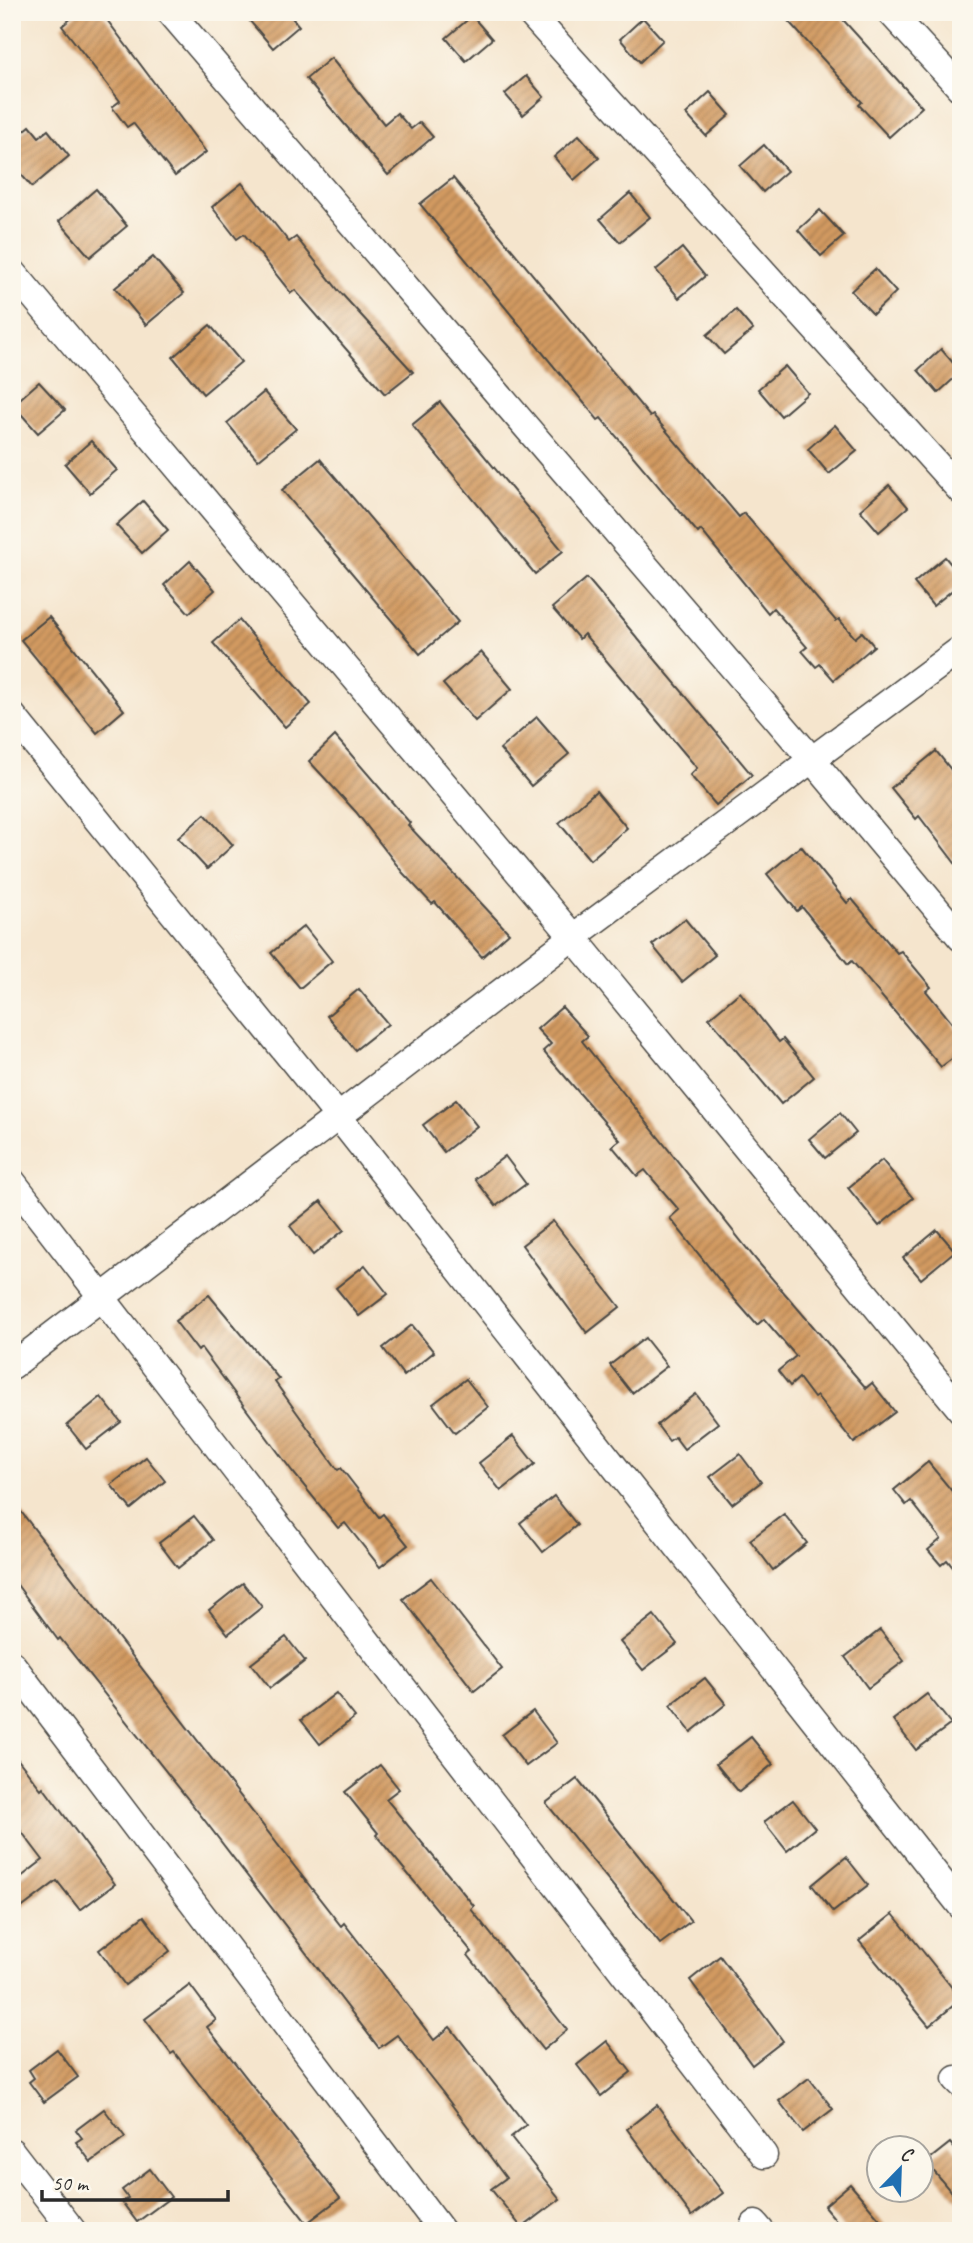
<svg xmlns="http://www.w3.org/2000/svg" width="973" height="2243" viewBox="0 0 973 2243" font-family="Caveat,sans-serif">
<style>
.building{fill:url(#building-hatch)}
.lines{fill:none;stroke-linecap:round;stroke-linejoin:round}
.minor-casing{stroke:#494743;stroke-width:29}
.minor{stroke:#fff;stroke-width:26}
</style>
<defs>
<pattern id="building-hatch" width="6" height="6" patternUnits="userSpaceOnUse" patternTransform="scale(1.75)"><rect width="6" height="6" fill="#d29a61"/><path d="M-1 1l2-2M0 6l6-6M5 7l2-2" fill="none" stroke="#ab7e50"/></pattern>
</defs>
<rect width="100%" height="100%" fill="#fbf7ec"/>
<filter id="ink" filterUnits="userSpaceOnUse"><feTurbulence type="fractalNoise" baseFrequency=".0143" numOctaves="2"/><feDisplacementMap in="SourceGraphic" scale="14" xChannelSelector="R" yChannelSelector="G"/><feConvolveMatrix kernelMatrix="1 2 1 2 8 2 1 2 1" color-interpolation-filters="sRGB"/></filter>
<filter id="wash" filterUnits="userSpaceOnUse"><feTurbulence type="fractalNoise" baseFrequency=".00686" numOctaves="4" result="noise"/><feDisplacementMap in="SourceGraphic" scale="28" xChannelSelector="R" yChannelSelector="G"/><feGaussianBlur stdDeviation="1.57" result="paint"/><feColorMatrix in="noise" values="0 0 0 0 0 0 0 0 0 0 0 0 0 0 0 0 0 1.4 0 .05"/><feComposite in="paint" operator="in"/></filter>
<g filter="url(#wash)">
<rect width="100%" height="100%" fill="#f5e5cd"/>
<g id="blocks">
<g class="building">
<path d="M79 12H101L206 152 175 176 133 123 127 127 112 107 120 101 62 26Z"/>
<path d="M242 12H287L299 26 273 48Z"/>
<path d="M780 12H836L922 107 889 137 859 105 862 102Z"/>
<path d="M472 16 492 39 466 61 446 38Z"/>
<path d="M643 18 663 40 640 62 620 39Z"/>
<path d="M331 58 384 124 397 113 411 129 420 122 433 137 388 175 306 79Z"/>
<path d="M526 76 544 97 523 115 505 94Z"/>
<path d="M710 92 730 115 706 136 686 114Z"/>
<path d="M30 126 39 137 48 130 69 156 32 187 12 164V141Z"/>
<path d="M579 135 599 158 574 180 554 157Z"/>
<path d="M764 145 787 171 763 192 740 166Z"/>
<path d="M453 178 650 417 653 415 739 517 744 513 836 621 839 619 855 638 862 632 874 646 834 680 820 664 816 667 802 651 807 647 773 608 768 613 701 530 698 533 601 418 598 420 420 204Z"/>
<path d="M242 183 289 242 296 237 339 291 413 372 385 394 295 290 291 293 244 234 237 239 212 207Z"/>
<path d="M96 189 127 226 90 257 59 221Z"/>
<path d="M630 193 650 217 620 242 600 219Z"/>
<path d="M820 210 844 236 821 256 798 230Z"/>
<path d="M682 248 705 276 679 298 656 270Z"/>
<path d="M153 257 184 293 146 325 115 288Z"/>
<path d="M875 269 896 292 873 314 851 291Z"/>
<path d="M736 310 753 330 724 354 707 335Z"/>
<path d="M210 325 241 362 203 394 173 357Z"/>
<path d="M941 349 961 372 938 393 918 370Z"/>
<path d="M785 366 808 393 781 416 758 389Z"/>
<path d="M39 382 65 410 38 433 13 405Z"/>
<path d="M264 392 296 429 258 460 227 423Z"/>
<path d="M440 402 563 551 535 574 412 425Z"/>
<path d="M835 425 857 451 829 474 808 449Z"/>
<path d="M91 441 117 470 90 493 65 464Z"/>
<path d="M320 459 458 622 420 654 282 490Z"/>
<path d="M889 485 908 507 879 532 860 510Z"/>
<path d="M143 501 168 530 142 553 116 525Z"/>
<path d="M945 557 961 576V583L933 606 914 583Z"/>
<path d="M190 561 215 590 189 613 164 585Z"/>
<path d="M587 578 752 775 716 805 690 775 697 768 584 634 579 639 552 608Z"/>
<path d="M49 617 124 710 97 733 21 640Z"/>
<path d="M239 620 311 704 285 727 213 643Z"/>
<path d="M481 652 512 689 475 721 443 684Z"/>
<path d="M537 717 569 754 531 786 500 749Z"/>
<path d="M335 736 410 823 408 825 509 933 482 957 435 902 432 904 403 873 356 812 309 761Z"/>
<path d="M936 751 961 782V871L919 816 916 819 891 788Z"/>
<path d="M596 791 627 828 590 860 559 823Z"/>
<path d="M205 814 233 845 207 869 178 838Z"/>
<path d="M801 846 847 903 852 899 897 953 901 951 931 987 926 991 961 1034V1052L941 1067 852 961 848 964 802 907 797 911 767 874Z"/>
<path d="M685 919 715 955 682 982 652 945Z"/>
<path d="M304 926 332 961 300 988 271 953Z"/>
<path d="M359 989 388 1024 355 1050 327 1016Z"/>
<path d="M740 992 779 1042 783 1039 814 1077 781 1104 709 1018Z"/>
<path d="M562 1007 588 1036 582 1041 757 1261 866 1388 872 1383 895 1412 854 1443 817 1396 814 1398 799 1378 790 1386 778 1371 796 1356 764 1319 757 1325 736 1301 670 1218 679 1210 645 1170 637 1176 612 1146 620 1140 543 1051 551 1044 537 1029Z"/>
<path d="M456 1100 477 1126 444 1152 423 1125Z"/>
<path d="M840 1113 856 1133 825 1158 809 1139Z"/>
<path d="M505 1156 526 1184 496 1206 475 1179Z"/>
<path d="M882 1160 913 1198 879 1226 848 1188Z"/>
<path d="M321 1201 344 1230 313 1255 290 1226Z"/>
<path d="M553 1221 620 1307 587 1333 522 1245Z"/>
<path d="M937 1230 955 1251 921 1279 903 1258Z"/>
<path d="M365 1265 388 1294 359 1316 336 1288Z"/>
<path d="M209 1295 279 1379 275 1382 338 1470 341 1468 379 1517 383 1514 408 1545 380 1567 345 1523 338 1528 292 1471 201 1348 198 1351 175 1321Z"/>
<path d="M412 1325 434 1352 404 1376 383 1348Z"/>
<path d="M645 1338 667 1366 632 1393 610 1365Z"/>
<path d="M466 1379 488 1407 455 1433 433 1404Z"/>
<path d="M696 1394 718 1423 684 1449 675 1437 669 1441 657 1425Z"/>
<path d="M101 1397 121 1422 86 1449 67 1425Z"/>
<path d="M513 1436 535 1464 501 1491 479 1463Z"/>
<path d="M740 1454 761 1482 732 1504 710 1477Z"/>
<path d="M146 1457 165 1481 131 1509 111 1485Z"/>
<path d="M928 1462 961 1502V1577L947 1560 941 1565 928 1550 941 1539 911 1501 906 1505 894 1490Z"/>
<path d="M554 1496 577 1525 543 1552 520 1523Z"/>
<path d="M12 1500 295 1867 341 1926 344 1923 434 2040 450 2027 526 2125 511 2137 560 2199 522 2228 491 2189 506 2178 443 2093 397 2035 379 2048 199 1813 60 1638 58 1640 12 1578Z"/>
<path d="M784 1514 807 1543 773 1570 750 1540Z"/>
<path d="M194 1516 213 1540 178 1568 159 1543Z"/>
<path d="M431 1578 502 1669 474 1691 403 1599Z"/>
<path d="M243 1583 262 1607 228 1634 209 1610Z"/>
<path d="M654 1615 677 1644 643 1670 620 1642Z"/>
<path d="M880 1630 904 1661 868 1688 845 1657Z"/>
<path d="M286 1637 305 1661 270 1688 251 1664Z"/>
<path d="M705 1678 726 1704 691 1732 670 1705Z"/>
<path d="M336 1693 355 1717 320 1744 301 1720Z"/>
<path d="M927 1694 951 1724 916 1750 893 1720Z"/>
<path d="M533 1711 557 1743 526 1766 502 1735Z"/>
<path d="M751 1737 773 1764 739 1792 716 1764Z"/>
<path d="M12 1752 41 1789 43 1787 115 1884 80 1910 57 1881 20 1909 12 1898V1884L43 1860 12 1819Z"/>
<path d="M380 1765 399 1789 386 1799 474 1906 471 1909 567 2030 543 2050 468 1955 472 1952 376 1835 378 1833 345 1792Z"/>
<path d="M577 1779 691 1921 660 1944 546 1803Z"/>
<path d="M793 1800 815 1828 787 1851 764 1822Z"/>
<path d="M846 1857 868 1885 833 1912 812 1885Z"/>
<path d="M893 1914 961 1999 929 2026 859 1941Z"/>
<path d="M144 1916 170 1951 125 1985 99 1950Z"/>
<path d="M720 1956 783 2041 752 2065 690 1980Z"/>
<path d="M190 1985 216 2020 207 2027 340 2198 307 2223 174 2052 171 2054 145 2019Z"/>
<path d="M607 2041 631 2072 601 2096 577 2065Z"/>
<path d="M57 2049 78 2077 44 2102 29 2082 34 2078 29 2070Z"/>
<path d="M809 2078 833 2109 803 2132 779 2101Z"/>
<path d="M657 2105 723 2193 692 2216 627 2129Z"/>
<path d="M104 2109 125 2137 91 2162 76 2142 82 2138 76 2130Z"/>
<path d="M950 2143 961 2156V2204L926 2162Z"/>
<path d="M150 2169 171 2197 137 2222 122 2202 128 2198 122 2190Z"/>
<path d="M850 2184 890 2231H845L824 2206Z"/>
</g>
</g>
</g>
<g filter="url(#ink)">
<use href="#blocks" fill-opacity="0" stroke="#494743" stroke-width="2"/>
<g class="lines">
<defs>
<g id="minor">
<path d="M170 12 813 761 961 938"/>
<path d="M529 12 961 491"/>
<path d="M890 12 961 89"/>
<path d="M12 271 573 937 961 1410"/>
<path d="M12 715 337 1115 961 1906"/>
<path d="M12 1181 764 2155"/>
<path d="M12 1366 573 937 961 649"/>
<path d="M12 1664 442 2231"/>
<path d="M956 2079 961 2084"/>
<path d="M12 2152 73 2231"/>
<path d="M755 2224 761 2231"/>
</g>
</defs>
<use href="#minor" class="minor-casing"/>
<use href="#minor" class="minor"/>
</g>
</g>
<rect width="973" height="2243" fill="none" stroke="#fbf7ec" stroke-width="42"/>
<g transform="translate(900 2169) rotate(23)"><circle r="33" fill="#fbf7ec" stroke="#a8a59f" stroke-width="2"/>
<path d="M0-5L12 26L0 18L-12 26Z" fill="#1f6fb2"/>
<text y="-10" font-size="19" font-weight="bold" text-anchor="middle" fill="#2b2b2b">С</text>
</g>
<path d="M42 2190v10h186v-10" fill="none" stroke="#2b2b2b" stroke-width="3.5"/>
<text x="52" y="2190" font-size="21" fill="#2b2b2b" stroke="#fbf7ec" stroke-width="5" paint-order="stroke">50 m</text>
</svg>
